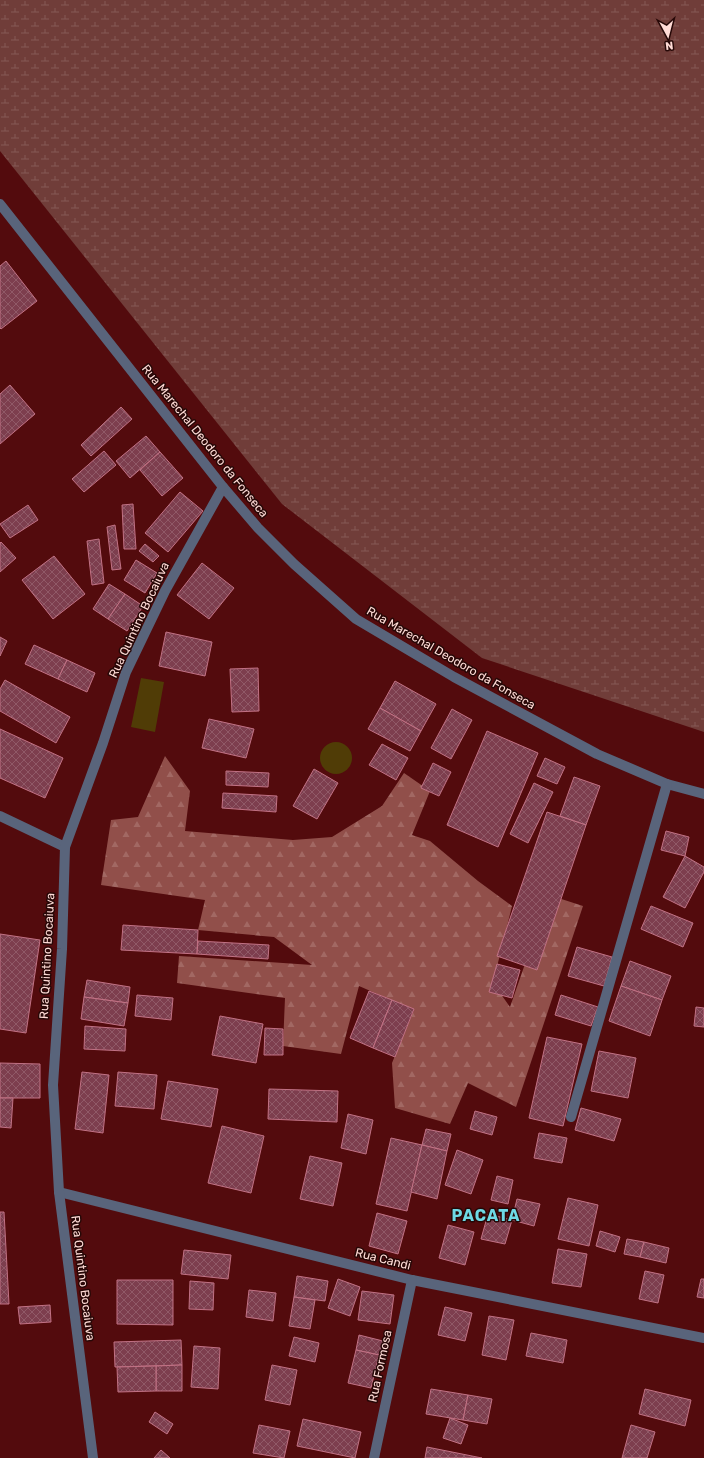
<svg xmlns="http://www.w3.org/2000/svg" width="704" height="1458" viewBox="0 0 704 1458" font-family="Rubik,sans-serif">
<style>
.forest{fill:url(#forest-firs)}
.wetland{fill:url(#wetland-marsh)}
.water{fill:#503c06}
.building{fill:url(#building-cross-hatch);stroke:#c27285}
.lines{fill:none;stroke-linecap:round;stroke-linejoin:round}
.minor{stroke:#59647b;stroke-width:10}
.labels{text-anchor:middle;stroke-width:3;stroke-linejoin:round;paint-order:stroke}
.street-label{font-size:12px;fill:#ffdbd6;stroke:#260807}
.district-label{font-size:16px;font-weight:bold;letter-spacing:1px;fill:#6ed9e5;stroke:#260807}
</style>
<defs>
<pattern id="forest-firs" width="22" height="20" patternUnits="userSpaceOnUse"><rect width="22" height="20" fill="#914f4a"/><path d="M5 1l3.5 6h-7zM16 11l3.5 6h-7z" fill="#a26863"/></pattern>
<pattern id="wetland-marsh" width="20" height="14" patternUnits="userSpaceOnUse"><rect width="20" height="14" fill="#703d39"/><path d="M1 5h8M5 5V1M11 12h8M15 12V8" fill="none" stroke="#855855"/></pattern>
<pattern id="building-cross-hatch" width="8" height="8" patternUnits="userSpaceOnUse"><rect width="8" height="8" fill="#7d3e4e"/><path d="M0 0l8 8M0 8l8-8" fill="none" stroke="#905967"/></pattern>
</defs>
<rect width="100%" height="100%" fill="#530b0d"/>
<path class="forest" d="M165 756 190 791 185 831 293 840 332 837 382 806 404 773 430 791 412 835 430 841 478 881 512 906 493 983 510 1007 549 895 583 906 516 1107 468 1083 450 1124 395 1108 392 1063 414 1010 359 986 341 1054 283 1046 285 998 177 983 179 956 312 965 274 937 198 930 205 900 101 885 111 820 138 817Z"/>
<path class="wetland" d="M0 0H704V732L482 658 282 504 0 151Z"/>
<g class="water">
<path d="M141 678 164 682 155 732 131 727Z"/>
<circle cx="336" cy="758" r="16"/>
</g>
<g class="building">
<path d="M6 261 37 301 1 329 0 328V266Z"/>
<path d="M10 385 35 414 0 444V394Z"/>
<path d="M121 407 132 419 91 456 81 445Z"/>
<path d="M146 436 160 452 130 478 116 461Z"/>
<path d="M104 451 116 465 84 492 72 479Z"/>
<path d="M160 452 183 478 162 496 140 470Z"/>
<path d="M180 492 203 511 168 552 145 533Z"/>
<path d="M133 504 136 549H124L122 505Z"/>
<path d="M28 505 38 520 10 538 0 524Z"/>
<path d="M115 525 121 569 112 570 107 527Z"/>
<path d="M99 539 104 583 92 585 87 541Z"/>
<path d="M1 542 16 558 0 572V543Z"/>
<path d="M145 544 159 556 153 562 139 551Z"/>
<path d="M54 556 85 594 53 619 22 580Z"/>
<path d="M136 560 157 573 145 593 124 580Z"/>
<path d="M202 563 234 588 209 619 177 595Z"/>
<path d="M109 584 125 594 108 619 93 609Z"/>
<path d="M125 594 143 606 127 631 108 619Z"/>
<path d="M166 632 212 642 205 676 159 666Z"/>
<path d="M0 637 7 641 0 656Z"/>
<path d="M34 645 67 660 58 679 25 664Z"/>
<path d="M67 660 95 673 87 692 58 679Z"/>
<path d="M258 668 259 711 232 712 230 669Z"/>
<path d="M5 680 70 717 56 743 0 711V689Z"/>
<path d="M395 681 436 704 421 731 380 708Z"/>
<path d="M380 708 421 731 410 751 368 729Z"/>
<path d="M452 709 472 720 451 759 431 748Z"/>
<path d="M209 719 254 729 246 758 202 748Z"/>
<path d="M0 729 63 758 45 798 0 778Z"/>
<path d="M487 731 538 753 498 847 447 825Z"/>
<path d="M382 744 408 758 396 780 369 765Z"/>
<path d="M545 758 565 767 557 784 537 776Z"/>
<path d="M433 763 451 772 439 796 421 788Z"/>
<path d="M314 769 338 783 317 819 293 806Z"/>
<path d="M226 771 269 773 268 787 226 785Z"/>
<path d="M574 777 600 786 586 825 560 816Z"/>
<path d="M534 783 553 792 528 843 510 834Z"/>
<path d="M223 793 277 796 276 812 222 808Z"/>
<path d="M547 812 586 825 537 970 497 956Z"/>
<path d="M666 831 689 837 685 856 661 850Z"/>
<path d="M685 856 704 867V872L685 908 663 897Z"/>
<path d="M651 906 693 923 683 947 641 929Z"/>
<path d="M123 925 198 930 197 954 121 950Z"/>
<path d="M0 934 40 940 26 1033 0 1029Z"/>
<path d="M198 941 269 945 268 959 197 954Z"/>
<path d="M577 947 612 957 604 986 568 976Z"/>
<path d="M630 961 671 976 662 1000 621 986Z"/>
<path d="M497 964 520 970 512 998 489 992Z"/>
<path d="M87 980 130 987 128 1003 84 997Z"/>
<path d="M621 986 662 1000 650 1036 609 1021Z"/>
<path d="M369 991 392 1000 373 1048 350 1038Z"/>
<path d="M137 995 173 998 171 1020 135 1016Z"/>
<path d="M561 995 598 1007 591 1026 555 1015Z"/>
<path d="M84 997 128 1003 124 1026 81 1019Z"/>
<path d="M392 1000 414 1009 395 1057 373 1048Z"/>
<path d="M696 1007 704 1008V1027L694 1026Z"/>
<path d="M220 1016 263 1024 256 1063 212 1055Z"/>
<path d="M85 1026 126 1029 125 1051 84 1049Z"/>
<path d="M265 1028 283 1029V1055H264Z"/>
<path d="M547 1037 582 1044 563 1126 529 1118Z"/>
<path d="M599 1051 636 1058 628 1098 591 1091Z"/>
<path d="M0 1063 40 1064V1098H0Z"/>
<path d="M82 1072 109 1075 103 1133 75 1129Z"/>
<path d="M118 1072 157 1075 154 1109 115 1106Z"/>
<path d="M168 1081 218 1089 211 1127 161 1119Z"/>
<path d="M269 1089 338 1091 337 1122 268 1119Z"/>
<path d="M0 1098H13L11 1128 0 1127Z"/>
<path d="M581 1108 621 1119 614 1141 575 1130Z"/>
<path d="M475 1111 497 1117 492 1135 470 1129Z"/>
<path d="M348 1114 373 1120 366 1154 341 1148Z"/>
<path d="M222 1126 264 1136 251 1193 208 1183Z"/>
<path d="M426 1129 451 1134 447 1151 422 1145Z"/>
<path d="M539 1133 567 1138 562 1163 534 1158Z"/>
<path d="M391 1138 422 1145 407 1211 376 1204Z"/>
<path d="M422 1145 447 1151 437 1199 411 1192Z"/>
<path d="M457 1150 483 1160 471 1194 445 1185Z"/>
<path d="M310 1156 342 1163 333 1206 300 1199Z"/>
<path d="M497 1176 513 1180 508 1204 491 1200Z"/>
<path d="M568 1198 598 1205 589 1246 558 1239Z"/>
<path d="M517 1199 540 1204 534 1226 512 1220Z"/>
<path d="M0 1212H4L9 1304H0Z"/>
<path d="M377 1213 407 1221 398 1254 369 1246Z"/>
<path d="M488 1214 512 1220 505 1244 481 1239Z"/>
<path d="M448 1225 474 1232 465 1265 439 1258Z"/>
<path d="M600 1231 620 1237 615 1252 596 1246Z"/>
<path d="M627 1239 644 1242 640 1257 624 1254Z"/>
<path d="M644 1242 669 1248 666 1263 640 1257Z"/>
<path d="M558 1249 587 1254 581 1287 552 1283Z"/>
<path d="M184 1250 231 1255 228 1279 181 1274Z"/>
<path d="M645 1271 664 1275 658 1303 639 1299Z"/>
<path d="M297 1276 328 1281 325 1301 294 1297Z"/>
<path d="M338 1279 360 1287 350 1316 328 1308Z"/>
<path d="M701 1279H704V1298L697 1297Z"/>
<path d="M117 1280H173V1325L117 1324Z"/>
<path d="M190 1281 214 1283 213 1310 189 1309Z"/>
<path d="M249 1290 276 1293 273 1321 246 1317Z"/>
<path d="M362 1291 394 1295 390 1324 358 1320Z"/>
<path d="M294 1297 315 1300 310 1329 289 1326Z"/>
<path d="M50 1305 51 1322 20 1324 18 1307Z"/>
<path d="M445 1307 472 1313 465 1341 438 1335Z"/>
<path d="M489 1316 514 1320 506 1360 482 1355Z"/>
<path d="M531 1333 567 1340 563 1363 526 1356Z"/>
<path d="M359 1335 387 1342 384 1356 356 1350Z"/>
<path d="M294 1337 319 1343 315 1362 289 1356Z"/>
<path d="M181 1340 182 1365 115 1367 114 1342Z"/>
<path d="M194 1346 220 1348 218 1389 191 1387Z"/>
<path d="M356 1350 379 1355 371 1388 348 1383Z"/>
<path d="M182 1365V1391H156V1366Z"/>
<path d="M272 1365 297 1370 290 1405 265 1400Z"/>
<path d="M156 1366V1391L118 1392 117 1367Z"/>
<path d="M431 1389 468 1395 463 1420 426 1414Z"/>
<path d="M645 1389 691 1400 685 1426 639 1414Z"/>
<path d="M468 1395 492 1399 487 1424 463 1420Z"/>
<path d="M155 1412 173 1424 167 1434 149 1422Z"/>
<path d="M450 1418 468 1425 461 1444 443 1438Z"/>
<path d="M303 1419 361 1432 355 1458 297 1446Z"/>
<path d="M259 1425 290 1431 284 1458 253 1453Z"/>
<path d="M631 1425 655 1432 647 1458H622Z"/>
<path d="M427 1447 482 1458H425Z"/>
<path d="M161 1450 170 1458H154Z"/>
</g>
<g class="lines">
<g class="minor">
<path d="M0 204 223 487 258 528 294 564 356 619 454 677 597 754 667 784 704 794"/>
<path d="M0 816 65 847"/>
<path d="M571 1117 667 784"/>
<path d="M59 1192 412 1280 704 1338"/>
<path d="M93 1458 59 1192 53 1085 62 949 65 847 103 743 126 672 165 591 223 487"/>
<path d="M374 1458 412 1280"/>
</g>
</g>
<g class="labels">
<g class="street-label">
<text transform="translate(205 441) rotate(51)" y="4">Rua Marechal Deodoro da Fonseca</text>
<text transform="translate(139 620) rotate(-65)" y="4">Rua Quintino Bocaiuva</text>
<text transform="translate(451 658) rotate(30)" y="4">Rua Marechal Deodoro da Fonseca</text>
<text transform="translate(47 956) rotate(-87)" y="4">Rua Quintino Bocaiuva</text>
<text transform="translate(383 1259) rotate(14)" y="4">Rua Candi</text>
<text transform="translate(83 1278) rotate(83)" y="4">Rua Quintino Bocaiuva</text>
<text transform="translate(380 1366) rotate(-78)" y="4">Rua Formosa</text>
</g>
<g class="district-label">
<text x="486" y="1221">PACATA</text>
</g>
</g>
<g transform="translate(668 36) rotate(173)" stroke="#260807" stroke-width="3" paint-order="stroke">
<path d="M0-3L7 15L0 10L-7 15Z" fill="#ffdbd6"/>
<text y="-6" font-size="11" font-weight="bold" text-anchor="middle" fill="#ffdbd6">N</text>
</g>
</svg>
